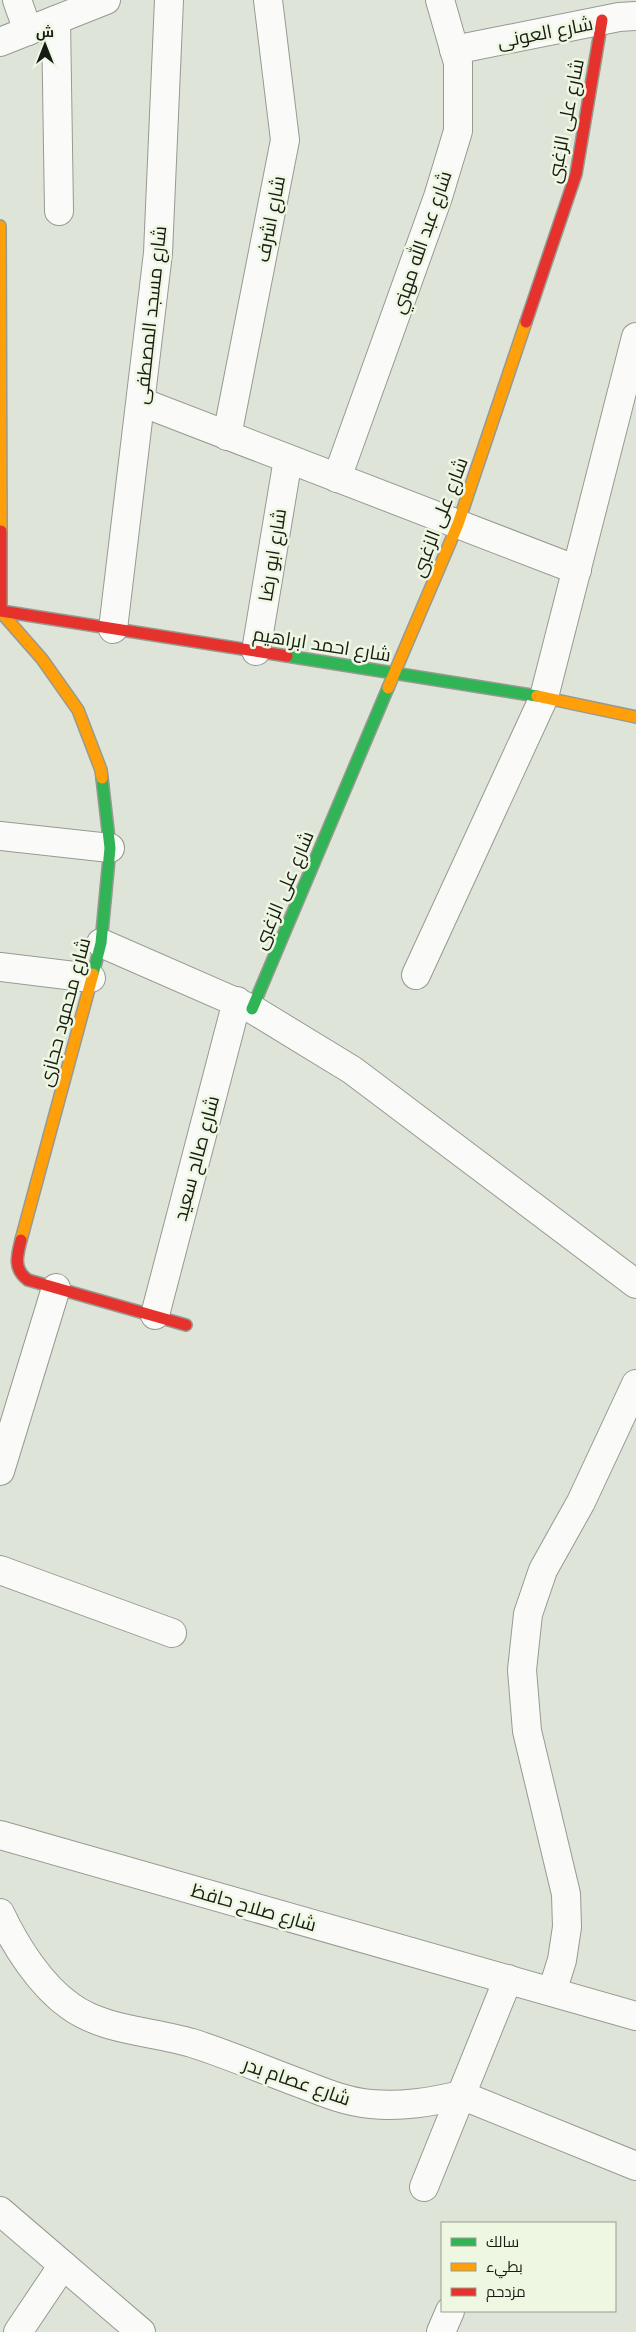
<svg xmlns="http://www.w3.org/2000/svg" width="636" height="2332" viewBox="0 0 636 2332" font-family="Mulish,Cairo,sans-serif">
<style>
.lines{fill:none;stroke-linecap:round;stroke-linejoin:round}
.street-casing{stroke:#969a91;stroke-width:30}
.fast-casing{stroke:#969a91;stroke-width:14}
.slow-casing{stroke:#969a91;stroke-width:14}
.jam-casing{stroke:#969a91;stroke-width:14}
.street{stroke:#fafbf9;stroke-width:28}
.fast{stroke:#30b455;stroke-width:11}
.slow{stroke:#ff9f0a;stroke-width:11}
.jam{stroke:#e5322d;stroke-width:11}
.labels{text-anchor:middle;stroke-width:5;stroke-linejoin:round;paint-order:stroke}
.street-label{font-size:19px;fill:#181b13;stroke:#eef7e1}
</style>
<rect width="100%" height="100%" fill="#dfe4d8"/>
<g class="lines">
<defs>
<g id="street">
<path d="M17 0 28 31"/>
<path d="M56 20 59 211"/>
<path d="M0 42 106 0"/>
<path d="M454 50 619 17 636 16"/>
<path d="M141 402 577 570"/>
<path d="M227 436 285 140 268 0"/>
<path d="M337 478 438 197 458 131V63L440 0"/>
<path d="M113 629 158 253 169 0"/>
<path d="M256 651 288 459"/>
<path d="M0 836 110 848"/>
<path d="M101 943 252 1009 352 1070 636 1284"/>
<path d="M0 967 91 978"/>
<path d="M416 975 544 697 636 337"/>
<path d="M155 1315 237 1001"/>
<path d="M0 1471 56 1288"/>
<path d="M0 1570 172 1633"/>
<path d="M0 1835 636 2016"/>
<path d="M0 1913C15 1945 40 1985 70 2006 104 2031 153 2031 192 2043 230 2055 266 2071 302 2084 325 2093 347 2102 371 2104 402 2107 431 2102 461 2095L636 2166"/>
<path d="M552 1992 562 1960 567 1927 566 1894 527 1731 522 1670 528 1614 543 1570 581 1502 636 1384"/>
<path d="M424 2187 508 1979"/>
<path d="M0 2211 141 2332"/>
<path d="M18 2332 63 2265"/>
<path d="M441 2332 450 2311"/>
</g>
<g id="fast">
<path d="M287 656 537 696"/>
<path d="M93 974 101 943 110 848 102 778"/>
<path d="M252 1009 388 688"/>
</g>
<g id="slow">
<path d="M0 226 1 531"/>
<path d="M0 611 42 659 78 710 101 770 102 778"/>
<path d="M388 688 458 524 526 322"/>
<path d="M537 696 636 717"/>
<path d="M21 1240 93 974"/>
</g>
<g id="jam">
<path d="M526 322 576 174 602 20"/>
<path d="M1 531V611L287 656"/>
<path d="M21 1240C17 1256 13 1269 28 1280L186 1325"/>
</g>
</defs>
<use href="#street" class="street-casing"/>
<use href="#fast" class="fast-casing"/>
<use href="#slow" class="slow-casing"/>
<use href="#jam" class="jam-casing"/>
<use href="#street" class="street"/>
<use href="#fast" class="fast"/>
<use href="#slow" class="slow"/>
<use href="#jam" class="jam"/>
</g>
<g class="labels">
<g class="street-label">
<text transform="translate(545 32) rotate(-11)" y="7">شارع العونى</text>
<text transform="translate(565 121) rotate(-79)" y="7">شارع على الزغبى</text>
<text transform="translate(270 219) rotate(-79)" y="7">شارع اشرف</text>
<text transform="translate(421 242) rotate(-71)" y="7">شارع عبد الله مهني</text>
<text transform="translate(150 315) rotate(-84)" y="7">شارع مسجد المصطفى</text>
<text transform="translate(439 517) rotate(-69)" y="7">شارع على الزغبى</text>
<text transform="translate(272 555) rotate(-81)" y="7">شارع ابو رضا</text>
<text transform="translate(322 644) rotate(9)" y="7">شارع احمد ابراهيم</text>
<text transform="translate(283 890) rotate(-67)" y="7">شارع على الزغبى</text>
<text transform="translate(64 1012) rotate(-75)" y="7">شارع محمود حجازى</text>
<text transform="translate(196 1158) rotate(-75)" y="7">شارع صالح سعيد</text>
<text transform="translate(254 1907) rotate(16)" y="7">شارع صلاح حافظ</text>
<text transform="translate(297 2081) rotate(19)" y="7">شارع عصام بدر</text>
</g>
</g>
<rect x="441" y="2222" width="175" height="90" fill="#eef7e1" stroke="#989f8f"/>
<rect x="451" y="2238" width="25" height="8" fill="#30b455" stroke="#989f8f"/>
<text x="486" y="2247" font-size="15" fill="#181b13">سالك</text>
<rect x="451" y="2263" width="25" height="8" fill="#ff9f0a" stroke="#989f8f"/>
<text x="486" y="2272" font-size="15" fill="#181b13">بطيء</text>
<rect x="451" y="2288" width="25" height="8" fill="#e5322d" stroke="#989f8f"/>
<text x="486" y="2297" font-size="15" fill="#181b13">مزدحم</text>
<g transform="translate(45 45)" stroke="#eef7e1" stroke-width="4" paint-order="stroke">
<path d="M0-4L9 19L0 12L-9 19Z" fill="#181b13"/>
<text y="-8" font-size="14" font-weight="bold" text-anchor="middle" fill="#181b13">ش</text>
</g>
</svg>
